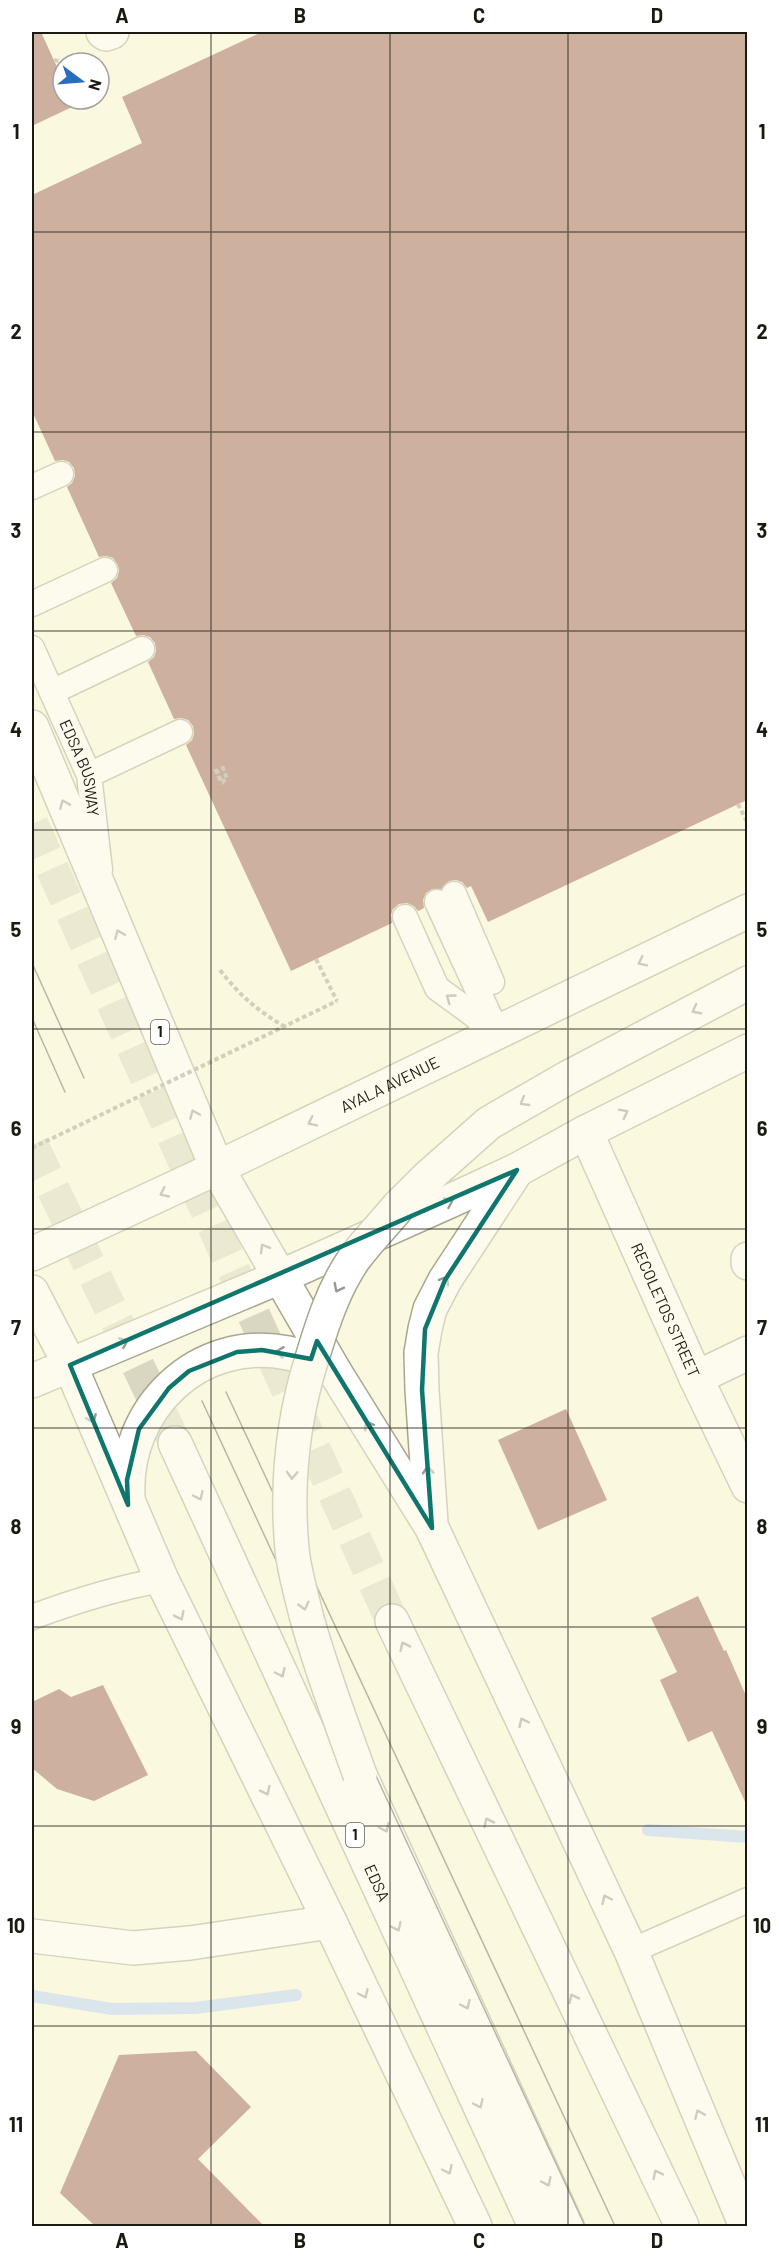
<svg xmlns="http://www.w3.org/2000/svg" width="779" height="2258" viewBox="0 0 779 2258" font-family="Barlow,sans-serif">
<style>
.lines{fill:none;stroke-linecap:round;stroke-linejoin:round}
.stream{stroke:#b3d0fb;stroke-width:12}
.building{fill:#985950}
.trunk-tunnel{stroke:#d9d7c1;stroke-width:33;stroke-dasharray:33 16;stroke-linecap:butt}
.service-casing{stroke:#a9a690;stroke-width:27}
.minor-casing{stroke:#a9a690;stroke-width:36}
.secondary-casing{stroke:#a9a690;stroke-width:36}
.trunk-casing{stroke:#a9a690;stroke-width:36}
.path{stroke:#9f9d8c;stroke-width:4;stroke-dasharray:4.5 3;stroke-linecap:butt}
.service{stroke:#fff;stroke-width:24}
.minor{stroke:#fff;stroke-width:33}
.secondary{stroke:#fff;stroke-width:33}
.trunk{stroke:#fff;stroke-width:33}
.tram{stroke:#69685a;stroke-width:1.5}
.trunk-bridge-casing{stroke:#a9a690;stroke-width:36;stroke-linecap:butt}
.path-bridge{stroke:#9f9d8c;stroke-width:4;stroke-dasharray:4.5 3;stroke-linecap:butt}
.trunk-bridge{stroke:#fff;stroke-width:33}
.oneway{stroke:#989894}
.marked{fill:none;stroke:#0f766e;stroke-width:4.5;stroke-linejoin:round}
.grid{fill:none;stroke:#1b1a12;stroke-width:1.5;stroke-opacity:0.55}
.labels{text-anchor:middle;stroke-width:4.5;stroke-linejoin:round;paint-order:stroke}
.shield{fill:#fff;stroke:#5f5f59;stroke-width:1.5}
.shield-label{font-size:15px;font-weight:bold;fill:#1b1a12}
.street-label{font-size:16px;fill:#1b1a12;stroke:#fff}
.neatline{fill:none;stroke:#1b1a12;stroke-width:2}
.grid-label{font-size:20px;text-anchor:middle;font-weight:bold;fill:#1b1a12}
</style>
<rect width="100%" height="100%" fill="#fbf8e0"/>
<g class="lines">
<g class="stream">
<path d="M648 1830 748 1837"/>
<path d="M32 1996 112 2009 195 2008 296 1995"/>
</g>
</g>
<g class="building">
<path d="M32 32H41L63 80V99H71L74 106 32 126Z"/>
<path d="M262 32H747V800L488 922 471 886 467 888 462 882 456 880 449 881 441 889H432L426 893 423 900 424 908 418 911 414 906 407 903 399 904 393 909 391 915 392 923 291 971 186 745 192 740 194 734 193 726 188 720 181 718 174 719 148 662 154 657 156 651 155 643 150 637 143 635 136 636 111 583 117 578 119 571 118 565 113 558 106 556 99 557 67 487 72 483 75 476 74 468 69 462 63 460 55 461 32 411V195L142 143 122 97Z"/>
<path d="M566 1409 607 1500 538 1530 498 1440Z"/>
<path d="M698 1596 724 1651 726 1650 747 1698V1806L712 1731 688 1742 660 1680 677 1672 651 1618Z"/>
<path d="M103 1685 148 1775 94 1801 57 1789 32 1768V1702L59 1689 71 1697Z"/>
<path d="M196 2051 251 2107 198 2159 264 2226H95L60 2193 119 2055Z"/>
</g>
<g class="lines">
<g class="trunk-tunnel">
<path d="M32 824 392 1621"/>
<path d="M32 1145 175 1443"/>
</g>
<defs>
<g id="service">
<path d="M32 487 61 474"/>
<path d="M32 604 105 570"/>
<path id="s1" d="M32 648 89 775 100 870"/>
<path d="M52 692 142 649"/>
<path d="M89 775 180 732"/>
<path d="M454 894 492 982"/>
<path d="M437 902 496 1030"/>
<path d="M405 917 437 988 497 1032"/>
<path d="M32 1617C75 1601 116 1588 162 1580"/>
<path d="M631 1951 748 1900"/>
</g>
<g id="minor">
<path d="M103 32 106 34 112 32"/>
<path id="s2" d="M586 1132 696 1378 748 1486"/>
<path d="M748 1259V1263"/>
<path d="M696 1378 748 1353"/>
<path d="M32 1936 133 1948 190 1943 330 1922"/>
</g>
<g id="secondary">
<path id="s3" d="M32 1254 217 1168 748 911"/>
<path d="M32 1381 280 1277 461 1196 517 1170 586 1132 748 1051"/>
</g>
<g id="trunk">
<path d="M32 727 217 1168 335 1372 432 1528 631 1951 746 2226"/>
<path d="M398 1207 428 1177 489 1123 567 1078 748 983"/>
<path d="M32 1292 70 1365 162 1580 330 1922 475 2226"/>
<path id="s4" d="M175 1443 535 2226"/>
<path d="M128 1497C123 1409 198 1335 288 1353 305 1356 320 1364 335 1372"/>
<path d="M431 1523 422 1390 421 1353 425 1329 430 1309 445 1280 517 1170"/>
<path d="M392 1621 682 2226"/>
<path d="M360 1775 567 2226"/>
</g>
</defs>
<use href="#service" class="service-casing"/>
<use href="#minor" class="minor-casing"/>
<use href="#secondary" class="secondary-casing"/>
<use href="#trunk" class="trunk-casing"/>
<g class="path">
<path d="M54 60 67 63"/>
<path d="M58 70 63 69"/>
<path d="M215 769 221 782 227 779 223 768 217 772 223 784"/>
<path d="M738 804 748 824"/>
<path d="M316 959 337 1001"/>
<path d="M220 970C241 997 256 1009 285 1027"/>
</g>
<use href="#service" class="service"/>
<use href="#minor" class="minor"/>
<use href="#secondary" class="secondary"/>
<use href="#trunk" class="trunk"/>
<g class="tram">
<path d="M32 963 84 1078"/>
<path d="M32 1018 65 1092"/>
<path d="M226 1392 615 2226"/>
<path d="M202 1401 585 2226"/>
</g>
<defs>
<path id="trunk-bridge" d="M360 1775C341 1722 321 1670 306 1615 301 1593 294 1571 292 1549 286 1484 293 1417 313 1355 323 1322 334 1288 354 1259 367 1241 384 1224 398 1207"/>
</defs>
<use href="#trunk-bridge" class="trunk-bridge-casing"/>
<path class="path-bridge" d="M32 1148 337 1001"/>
<use href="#trunk-bridge" class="trunk-bridge"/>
</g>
<defs><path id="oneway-chevron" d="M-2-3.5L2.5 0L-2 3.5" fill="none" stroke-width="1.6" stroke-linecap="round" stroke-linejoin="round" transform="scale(1.5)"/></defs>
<g class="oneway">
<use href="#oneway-chevron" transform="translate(64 804) rotate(-113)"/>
<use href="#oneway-chevron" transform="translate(119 934) rotate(-113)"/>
<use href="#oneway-chevron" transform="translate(642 962) rotate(154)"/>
<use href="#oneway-chevron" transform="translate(450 998) rotate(-144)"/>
<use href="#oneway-chevron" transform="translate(696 1010) rotate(152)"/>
<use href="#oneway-chevron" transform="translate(524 1102) rotate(149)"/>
<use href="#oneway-chevron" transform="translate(624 1113) rotate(-27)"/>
<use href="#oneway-chevron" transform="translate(194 1114) rotate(-113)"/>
<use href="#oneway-chevron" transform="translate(312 1122) rotate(154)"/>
<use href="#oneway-chevron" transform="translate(164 1193) rotate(155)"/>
<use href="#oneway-chevron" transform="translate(449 1202) rotate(-24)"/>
<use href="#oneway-chevron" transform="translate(264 1248) rotate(-120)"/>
<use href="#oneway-chevron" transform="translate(445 1280) rotate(-60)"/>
<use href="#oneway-chevron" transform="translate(338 1288) rotate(117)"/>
<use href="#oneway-chevron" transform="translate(124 1342) rotate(-23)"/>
<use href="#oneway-chevron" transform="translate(280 1352) rotate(-173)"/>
<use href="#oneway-chevron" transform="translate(92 1419) rotate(67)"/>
<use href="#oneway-chevron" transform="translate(368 1425) rotate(-122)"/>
<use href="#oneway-chevron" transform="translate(428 1470) rotate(-94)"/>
<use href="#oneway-chevron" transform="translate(292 1475) rotate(93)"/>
<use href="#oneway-chevron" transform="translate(199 1496) rotate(65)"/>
<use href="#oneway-chevron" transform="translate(304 1606) rotate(75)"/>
<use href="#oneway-chevron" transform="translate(180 1616) rotate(64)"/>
<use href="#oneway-chevron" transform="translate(404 1646) rotate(-116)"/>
<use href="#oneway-chevron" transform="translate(281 1673) rotate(65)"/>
<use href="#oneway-chevron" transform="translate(523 1722) rotate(-115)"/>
<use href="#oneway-chevron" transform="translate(266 1791) rotate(64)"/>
<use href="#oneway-chevron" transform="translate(488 1822) rotate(-116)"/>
<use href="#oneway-chevron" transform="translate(385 1828) rotate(65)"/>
<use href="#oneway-chevron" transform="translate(606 1899) rotate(-115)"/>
<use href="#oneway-chevron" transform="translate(397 1927) rotate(65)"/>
<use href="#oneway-chevron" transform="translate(364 1994) rotate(65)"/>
<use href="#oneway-chevron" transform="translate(573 1998) rotate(-116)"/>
<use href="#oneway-chevron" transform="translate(466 2005) rotate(65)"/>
<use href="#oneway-chevron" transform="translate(479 2104) rotate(65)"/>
<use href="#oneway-chevron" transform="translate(699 2114) rotate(-113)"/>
<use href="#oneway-chevron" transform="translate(448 2170) rotate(65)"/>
<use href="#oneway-chevron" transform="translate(657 2174) rotate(-116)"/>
<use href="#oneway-chevron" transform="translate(547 2182) rotate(65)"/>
</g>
<path d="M0 0H779V2258H0ZM517 1170 445 1280 425 1329 422 1390 432 1528 317 1341 311 1359 262 1350 237 1352 189 1371 169 1388 139 1429 127 1480 128 1505 70 1365Z" fill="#fbf8e0" fill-opacity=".55" fill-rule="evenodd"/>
<path class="marked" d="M517 1170 445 1280 425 1329 422 1390 432 1528 317 1341 311 1359 262 1350 237 1352 189 1371 169 1388 139 1429 127 1480 128 1505 70 1365Z"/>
<path class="grid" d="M211 32V2226M390 32V2226M568 32V2226M32 232H748M32 432H748M32 631H748M32 830H748M32 1029H748M32 1229H748M32 1428H748M32 1627H748M32 1826H748M32 2026H748"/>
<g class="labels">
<g class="shield">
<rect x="151" y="1020" width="18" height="24" rx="4.5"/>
<rect x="346" y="1823" width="18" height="24" rx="4.5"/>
</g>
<g class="shield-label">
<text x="160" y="1037">1</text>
<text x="355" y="1840">1</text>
</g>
<g class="street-label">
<text dy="6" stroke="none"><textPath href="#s1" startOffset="130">EDSA BUSWAY</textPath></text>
<text dy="6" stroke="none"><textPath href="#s3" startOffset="396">AYALA AVENUE</textPath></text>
<text dy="6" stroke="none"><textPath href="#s2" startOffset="195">RECOLETOS STREET</textPath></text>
<text dy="6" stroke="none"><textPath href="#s4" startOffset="484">EDSA</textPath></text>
</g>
</g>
<rect width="779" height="2258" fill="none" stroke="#ffffff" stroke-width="66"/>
<g transform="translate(81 81) rotate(106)"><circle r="28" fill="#ffffff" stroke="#a4a3a0" stroke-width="1.5"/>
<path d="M0-4.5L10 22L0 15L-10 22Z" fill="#296dbe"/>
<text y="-9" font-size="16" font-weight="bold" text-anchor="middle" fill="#1b1a12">N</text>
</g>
<rect x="33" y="33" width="713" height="2192" class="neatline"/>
<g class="grid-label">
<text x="122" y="23">A</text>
<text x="300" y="23">B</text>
<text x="479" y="23">C</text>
<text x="657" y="23">D</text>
<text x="16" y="139">1</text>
<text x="762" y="139">1</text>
<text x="16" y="339">2</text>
<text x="762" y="339">2</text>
<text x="16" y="538">3</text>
<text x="762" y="538">3</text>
<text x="16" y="737">4</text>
<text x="762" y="737">4</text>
<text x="16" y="937">5</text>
<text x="762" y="937">5</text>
<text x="16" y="1136">6</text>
<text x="762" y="1136">6</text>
<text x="16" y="1335">7</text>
<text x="762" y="1335">7</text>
<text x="16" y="1534">8</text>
<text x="762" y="1534">8</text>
<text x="16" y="1734">9</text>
<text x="762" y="1734">9</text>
<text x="16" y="1933">10</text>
<text x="762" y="1933">10</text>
<text x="16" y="2132">11</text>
<text x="762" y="2132">11</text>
<text x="122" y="2248">A</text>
<text x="300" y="2248">B</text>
<text x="479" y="2248">C</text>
<text x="657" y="2248">D</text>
</g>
</svg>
